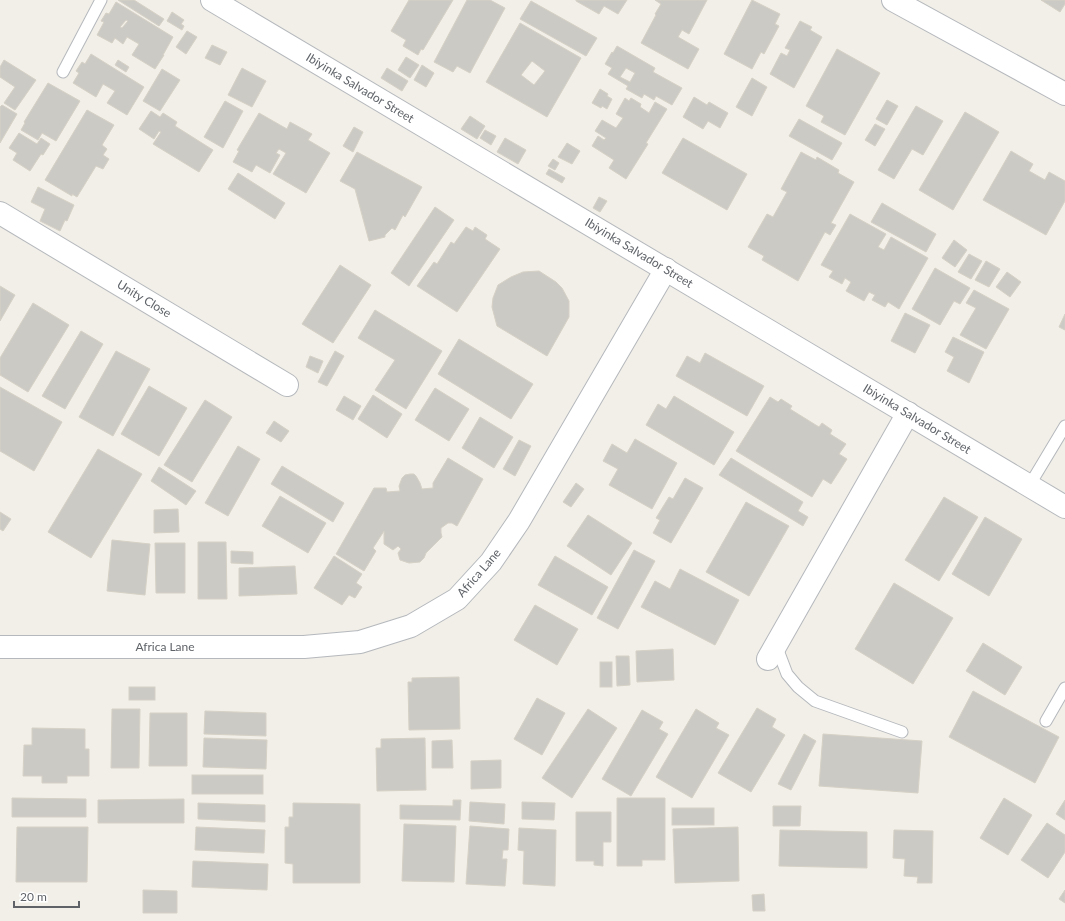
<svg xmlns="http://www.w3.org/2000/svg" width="1065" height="921" viewBox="0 0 1065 921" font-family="Lato,sans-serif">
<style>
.building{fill:#cccac5;stroke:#d6d1c6;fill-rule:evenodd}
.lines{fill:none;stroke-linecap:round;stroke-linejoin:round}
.service-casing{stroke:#b5b8bc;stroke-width:13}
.minor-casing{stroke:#b5b8bc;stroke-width:24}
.service{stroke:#fff;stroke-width:11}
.minor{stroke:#fff;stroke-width:22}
.labels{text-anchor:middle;stroke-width:3.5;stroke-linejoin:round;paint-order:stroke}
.street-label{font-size:12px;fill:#5f6368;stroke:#fff}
</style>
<rect width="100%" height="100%" fill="#f1efe8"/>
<g class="building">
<path d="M118 0H134L164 19 159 26Z"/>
<path d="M409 0H453L423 50 421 49 418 55 403 46 406 40 391 31Z"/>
<path d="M467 0H490L505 8 470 73 457 66 453 72 434 62Z"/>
<path d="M576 0H627L618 14 604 6 599 14 576 1Z"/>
<path d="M655 0H707L689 34 682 30 678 37 699 49 688 69 641 43 656 15 655 14 661 4Z"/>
<path d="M752 0 780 14 775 24 779 26 764 54 761 52 752 69 724 54Z"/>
<path d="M1041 0H1065V4L1060 12Z"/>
<path d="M531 1 597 38 586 56 520 19Z"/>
<path d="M116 2 173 37 163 55H164L155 69 132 55 139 44 127 37 123 44 115 38 112 43 97 35 103 24 104 22 101 21 106 13 109 14ZM126 20 128 21 122 28 120 27Z"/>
<path d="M172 12 184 20 181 24 184 26 182 30 167 21Z"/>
<path d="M800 21 812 27 810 30 822 37 794 88 770 74 781 53 787 56 790 50 785 48Z"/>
<path d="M520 23 581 58 547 117 486 82ZM532 61 545 71 534 85 521 75Z"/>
<path d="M187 31 197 37 186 54 176 47Z"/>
<path d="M212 45 227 52 220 65 205 58Z"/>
<path d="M617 46 655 68 653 72 682 88 672 105 656 96 654 100 644 94 642 98 626 89 628 86 608 74 612 68 605 64 612 52 613 53ZM626 68 635 73 630 82 620 77Z"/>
<path d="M837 49 880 73 845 135 821 122 824 116 806 106Z"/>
<path d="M91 54 144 87 127 115 107 103 115 91 103 84 96 97 73 83 79 73 76 71 82 62 85 64Z"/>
<path d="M406 57 419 65 410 78 398 70Z"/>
<path d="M4 60 36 80 15 110 4 103 15 87 0 77V67Z"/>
<path d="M118 60 129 67 126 72 115 65Z"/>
<path d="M422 65 434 73 426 87 414 80Z"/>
<path d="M242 68 266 81 252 107 228 95Z"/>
<path d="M387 68 408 81 402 91 381 78Z"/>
<path d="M162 69 180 80 160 111 143 101Z"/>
<path d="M752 78 767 87 752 116 736 107Z"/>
<path d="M48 83 80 101 56 141 42 133 38 140 21 130 25 123 24 122Z"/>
<path d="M600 89 608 94 607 96 612 99 607 109 602 106 601 108 592 103Z"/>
<path d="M694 97 707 105 709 102 728 113 720 128 708 121 703 129 683 117Z"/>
<path d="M625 98 629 101 631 98 641 104 640 107 649 113 655 102 667 109 646 143 648 144 626 179 609 168 614 160 592 146 598 136 604 140 606 138 595 131 602 120 616 128 623 118 616 114Z"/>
<path d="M887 100 898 106 887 125 876 119Z"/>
<path d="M225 101 243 111 223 148 204 137Z"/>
<path d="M2 105 17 114 0 143V107Z"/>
<path d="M916 106 943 121 923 155 912 149 894 179 878 170Z"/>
<path d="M87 110 114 125 102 145 107 149 103 155 109 159 103 169 96 166 77 197 72 194V196L45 180Z"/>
<path d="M151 111 160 117 163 113 177 122 175 126 213 150 199 172 153 144 161 132 159 131 154 139 139 129Z"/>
<path d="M965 112 999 132 953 210 919 190Z"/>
<path d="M259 113 287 129 290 122 312 134 308 140 330 153 306 193 273 174 286 153 279 149 276 153 280 155 270 173 256 165 252 172 233 162 239 151 237 150Z"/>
<path d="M470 116 485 126 477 139 461 129Z"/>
<path d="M799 119 842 143 832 160 789 136Z"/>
<path d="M875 124 885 129 875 146 865 140Z"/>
<path d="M354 127 363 132 353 152 343 146Z"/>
<path d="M485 130 496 136 491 145 480 138Z"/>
<path d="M19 133 37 144 41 138 50 144 43 155 41 154 30 171 13 160 17 153 9 148Z"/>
<path d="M505 138 526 150 518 164 497 152Z"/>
<path d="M683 138 747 174 727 210 662 173Z"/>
<path d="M567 143 580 151 572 164 558 157Z"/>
<path d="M1011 151 1033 164 1029 171 1045 180 1049 172 1065 181V201L1046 235 983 200Z"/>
<path d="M357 152 422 187 405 217 403 215 395 230 392 228 385 235V237L369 241 355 189 340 181Z"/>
<path d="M801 152 816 160 817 157 839 170 838 173 854 182 831 223 836 225 830 235 825 232 798 281 762 260 764 256 748 247 767 214 773 217 787 192 781 189Z"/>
<path d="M553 159 559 163 555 170 548 166Z"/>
<path d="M549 169 565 178 562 183 546 174Z"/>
<path d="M238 173 285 203 275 219 228 189Z"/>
<path d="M38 187 74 205 67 221 65 220 60 231 40 221 45 209 31 202Z"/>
<path d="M599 197 607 201 600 212 593 208Z"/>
<path d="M882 203 936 234 926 252 871 222Z"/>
<path d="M435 207 454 220 409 286 391 273Z"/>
<path d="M850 214 886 234 878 247 884 250 891 237 928 258 899 309 888 302 885 307 872 300 875 295 869 292 864 301 846 291 851 282 845 278 842 284 829 277 833 271 821 265Z"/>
<path d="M466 227 473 231 475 227 487 235 485 239 500 249 457 312 417 286 434 262 437 264 451 242 454 244Z"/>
<path d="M954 240 967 250 955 267 942 258Z"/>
<path d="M969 254 982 261 971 279 958 272Z"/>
<path d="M986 261 1000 269 989 287 975 280Z"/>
<path d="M340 265 371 285 333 343 302 324Z"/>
<path d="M935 268 970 288 960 304 954 301 940 325 912 309Z"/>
<path d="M539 271 556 282 562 288 569 301V317L547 356 497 326 492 307 493 298 498 285 511 277 523 272Z"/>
<path d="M1007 272 1021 282 1010 297 996 287Z"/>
<path d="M0 286 15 295 0 321Z"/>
<path d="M974 290 1009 309 986 349 960 335 976 308 966 303Z"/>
<path d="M33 303 69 325 28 392 0 375V358Z"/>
<path d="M375 310 442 351 406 409 375 390 395 360 358 338Z"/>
<path d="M905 313 930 325 915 353 891 341Z"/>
<path d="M1065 314V330L1059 327Z"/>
<path d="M81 331 103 344 65 409 42 396Z"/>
<path d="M953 337 984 352 969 383 947 371 954 357 945 352Z"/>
<path d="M459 339 533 384 511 419 438 374Z"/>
<path d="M116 351 150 369 113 436 79 417Z"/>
<path d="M335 351 344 356 327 386 318 382Z"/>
<path d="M705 353 764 386 747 416 676 376 687 356 700 363Z"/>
<path d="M310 356 323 361 318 373 306 367Z"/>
<path d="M149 386 187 408 159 456 121 434Z"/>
<path d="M0 387 62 422 34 471 0 451Z"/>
<path d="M435 388 469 409 449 441 415 420Z"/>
<path d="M373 395 402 414 387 438 358 419Z"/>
<path d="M344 396 361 406 353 420 336 410Z"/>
<path d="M674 396 734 432 714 465 646 425 658 404 666 409Z"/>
<path d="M770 397 778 402 781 399 792 406 790 409 819 427 822 423 832 430 830 434 846 444 839 454 847 459 831 484 823 479 812 497 736 451Z"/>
<path d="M205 400 232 417 192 482 164 465Z"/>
<path d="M480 417 513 437 494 468 462 448Z"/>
<path d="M274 421 289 431 281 442 266 433Z"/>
<path d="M635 439 677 463 652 509 609 485 618 469 603 461 612 444 627 453Z"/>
<path d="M519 440 531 446 515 476 503 469Z"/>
<path d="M238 446 260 459 228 516 205 503Z"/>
<path d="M98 449 142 474 91 558 48 532Z"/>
<path d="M448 458 483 479 457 526 452 523H448L441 528V533L442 537 426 553 424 558 420 562 409 563 400 560 398 553 401 549 398 546 393 550 384 544V531L373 548 376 551 364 571 336 554 374 488H386L387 492 400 491 399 486 402 478 405 475 410 474H414L416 476 420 483 422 489 433 488V483Z"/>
<path d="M731 458 803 502 798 511 808 517 803 526 719 475Z"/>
<path d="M282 466 344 503 333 522 271 484Z"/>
<path d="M159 467 196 491 186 505 151 481Z"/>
<path d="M685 478 703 488 671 543 653 533 660 520 656 518 669 497 673 499Z"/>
<path d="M576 483 584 489 571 507 563 502Z"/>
<path d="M280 496 326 523 308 553 262 526Z"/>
<path d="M944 497 978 517 939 581 905 560Z"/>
<path d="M746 502 789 526 749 596 706 572Z"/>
<path d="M178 509 179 532 154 533V510Z"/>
<path d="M0 512 11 519 3 531 0 529Z"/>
<path d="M588 515 632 543 611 575 567 546Z"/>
<path d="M985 517 1022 539 989 596 952 574Z"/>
<path d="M112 540 150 544 145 595 107 591Z"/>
<path d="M198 542H226L227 599H198Z"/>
<path d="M155 543H185V593H156Z"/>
<path d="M634 550 655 561 618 629 597 618Z"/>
<path d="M231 551 253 552V564L231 563Z"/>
<path d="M334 556 362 574 356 583 362 587 355 598 349 595 342 605 314 588Z"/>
<path d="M555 556 608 587 592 615 538 585Z"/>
<path d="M295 566 297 594 239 596V568Z"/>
<path d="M680 569 739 600 715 645 641 607 655 581 670 589Z"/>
<path d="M894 583 953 618 913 684 855 649Z"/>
<path d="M535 605 578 629 557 665 514 640Z"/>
<path d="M983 643 1022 667 1005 695 966 671Z"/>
<path d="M673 649 674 680 637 682 636 651Z"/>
<path d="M616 656H629L630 685 617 686Z"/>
<rect x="600" y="662" width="12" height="25"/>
<path d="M459 677 460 729 409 730 408 682H412V678Z"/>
<rect x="129" y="687" width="26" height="13"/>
<path d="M973 691 1059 737 1035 783 949 737Z"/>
<path d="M537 698 565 713 542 755 514 739Z"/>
<path d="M757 708 776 719 772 727 785 735 751 792 718 773Z"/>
<path d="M112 709H140L139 768H111Z"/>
<path d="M588 709 617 728 572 798 542 778Z"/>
<path d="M696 709 719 723 716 728 729 735 692 798 656 777Z"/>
<path d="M642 710 663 722 659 729 668 734 631 796 602 779Z"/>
<path d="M205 711 266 713V736L204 734Z"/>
<path d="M150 713H187V766H149Z"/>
<path d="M32 728 85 729V749H89V776H67V783H42V776H23L24 745H32Z"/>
<path d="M804 734 816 741 791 790 778 784Z"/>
<path d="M823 734 922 741 918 793 819 786Z"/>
<path d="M204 738 267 740 266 769 203 767Z"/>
<path d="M425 738 426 790 377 791 376 748H381V739Z"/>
<path d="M452 740 453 768H432V741Z"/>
<path d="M501 760V788L471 789V761Z"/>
<rect x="192" y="775" width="71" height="19"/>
<path d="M12 798 86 799V817H12Z"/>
<path d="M617 798H665V860H642V866H617Z"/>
<path d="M1004 798 1032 815 1008 855 980 838Z"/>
<path d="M184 799V823H98V800Z"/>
<path d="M453 800H461L460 820 400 819V805L453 806Z"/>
<path d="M1065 800V820L1056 814Z"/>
<path d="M470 802 505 804 504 824 469 821Z"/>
<path d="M522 802 555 803 554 820 522 819Z"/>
<path d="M198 803 265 805V822L198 819Z"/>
<path d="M293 803 360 804V883H293V864L285 863V827H289V817H293Z"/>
<path d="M773 806H801L800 826H773Z"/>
<rect x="672" y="808" width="42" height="17"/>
<path d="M576 812H611V842H603V866L594 865V861H576Z"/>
<path d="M1047 823 1065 835V852L1048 878 1021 860Z"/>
<path d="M404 824 456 826 454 882 402 881Z"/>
<path d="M470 826 509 829 508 850H503L502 859H507L505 886 466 884Z"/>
<path d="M17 827H88L87 882H16Z"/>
<path d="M196 827 265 830 264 853 195 850Z"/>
<path d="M738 827 739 881 675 883 673 829Z"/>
<path d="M519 828 556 830 555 886 523 884 524 851 518 850Z"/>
<path d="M780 830 867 832V868L779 866Z"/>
<path d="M894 830 933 831 932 883H917L918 877 904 876 905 859 893 858Z"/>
<path d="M193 861 268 864 267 890 192 887Z"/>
<path d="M143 890 177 891V913H143Z"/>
<path d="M1065 890V903L1059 899Z"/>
<path d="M764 894 765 911H753L752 895Z"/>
</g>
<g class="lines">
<defs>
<g id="service">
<path d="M63 72 101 0"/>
<path d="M1029 486 1065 426"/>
<path d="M776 645 787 674 798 687 815 701 902 732"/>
<path d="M1046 721 1065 688"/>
</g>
<g id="minor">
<path d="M212 0 1065 507"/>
<path d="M893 0 1065 94"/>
<path d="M0 213 287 385"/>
<path d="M0 647H304L360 642 411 626 457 599 491 562 519 521 666 269"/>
<path d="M768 659 908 413"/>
</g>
</defs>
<use href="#service" class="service-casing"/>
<use href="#minor" class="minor-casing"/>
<use href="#service" class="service"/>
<use href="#minor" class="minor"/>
</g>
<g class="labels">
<g class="street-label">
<text transform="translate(360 88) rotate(31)" y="4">Ibiyinka Salvador Street</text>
<text transform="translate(639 253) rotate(31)" y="4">Ibiyinka Salvador Street</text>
<text transform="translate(144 299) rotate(31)" y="4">Unity Close</text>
<text transform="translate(917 419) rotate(31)" y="4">Ibiyinka Salvador Street</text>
<text transform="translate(479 573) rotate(-49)" y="4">Africa Lane</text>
<text x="165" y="651">Africa Lane</text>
</g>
</g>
<path d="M14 901v6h65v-6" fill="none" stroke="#5f6368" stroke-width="2"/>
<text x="20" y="901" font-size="12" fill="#5f6368" stroke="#ffffff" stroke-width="3" paint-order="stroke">20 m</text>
</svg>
